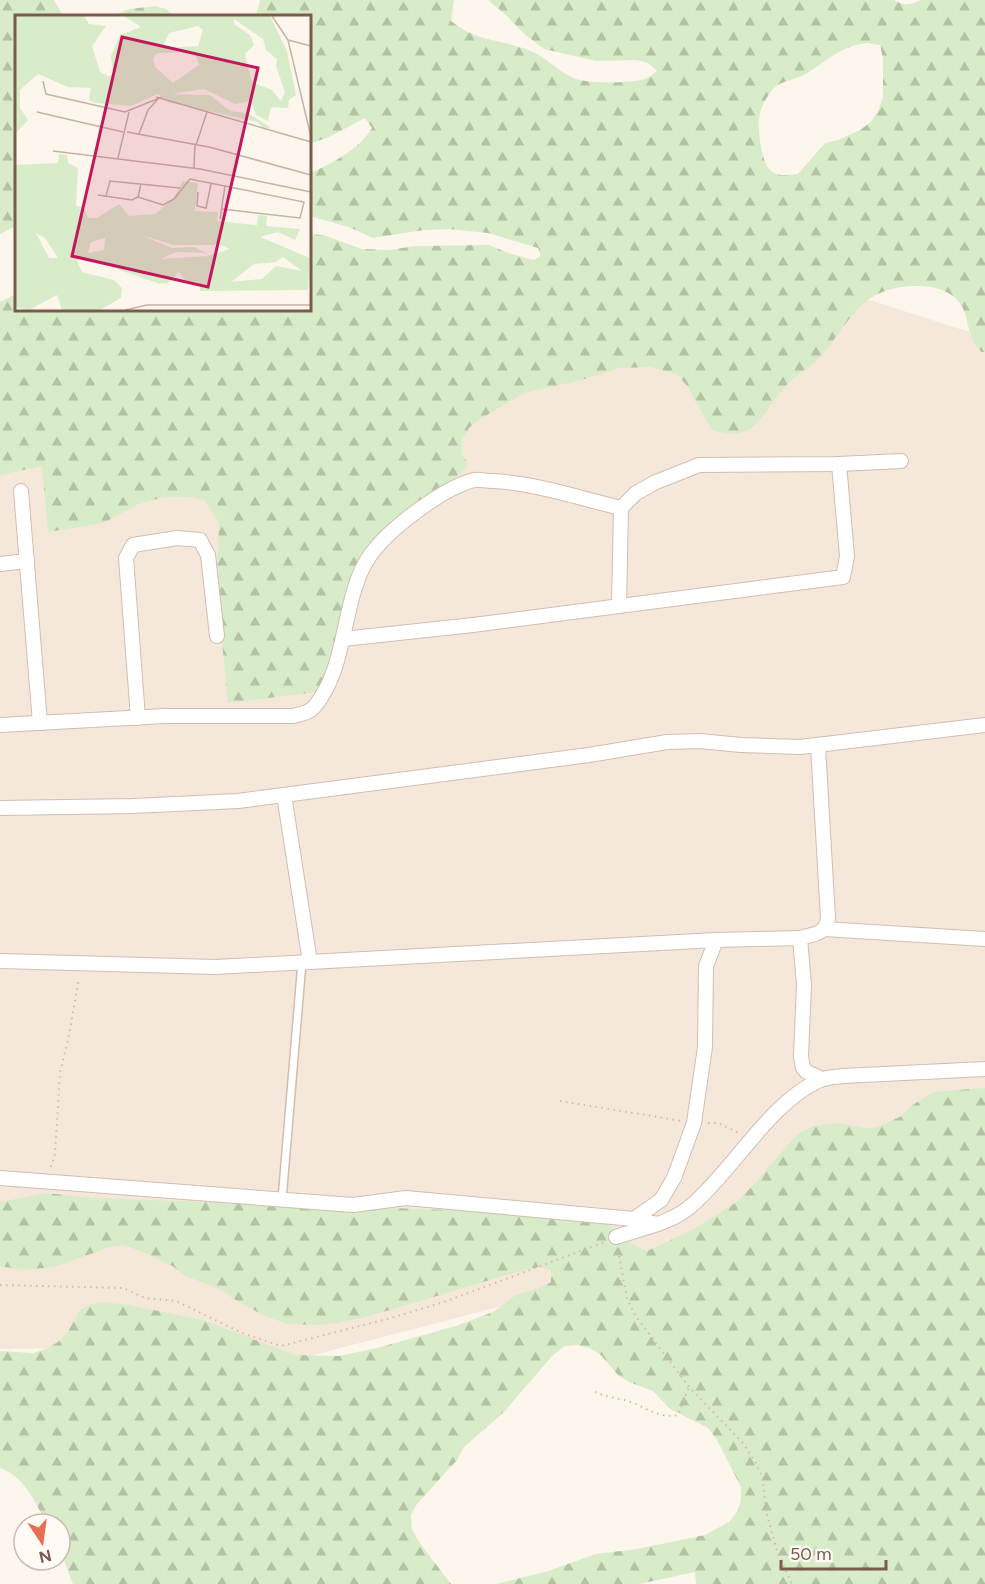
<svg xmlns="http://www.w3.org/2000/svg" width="985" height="1584" viewBox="0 0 985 1584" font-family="Figtree,sans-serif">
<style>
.residential{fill:#f5e8da}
.forest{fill:url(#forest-firs);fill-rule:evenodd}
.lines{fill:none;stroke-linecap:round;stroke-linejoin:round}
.service-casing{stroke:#d1beb0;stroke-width:10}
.minor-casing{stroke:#d1beb0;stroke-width:16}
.path{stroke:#d9b8a5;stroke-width:2;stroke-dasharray:1.5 4.5;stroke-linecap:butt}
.service{stroke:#fff;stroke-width:7}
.minor{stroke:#fff;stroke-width:14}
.inset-road{fill:none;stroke:#c5b3a7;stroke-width:1.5}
.view{fill:#c2185b;fill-opacity:0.15;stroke:#c2185b;stroke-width:3}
.inset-edge{fill:none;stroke:#7a5c4d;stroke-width:3}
</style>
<defs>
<pattern id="forest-firs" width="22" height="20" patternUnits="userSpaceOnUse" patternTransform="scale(1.5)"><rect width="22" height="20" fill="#d8ecc9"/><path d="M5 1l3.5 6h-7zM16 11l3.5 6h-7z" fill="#b4c2a5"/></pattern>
</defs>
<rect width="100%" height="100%" fill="#fdf6ec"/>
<path class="residential" d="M870 300 985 337V1143L533 1298 287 1362 168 1347 0 1349V461L396 407Z"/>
<g class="forest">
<path d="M0 0H54L63 16H16V226L0 234Z"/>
<path d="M260 0H454L451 21C479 43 498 38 528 50 546 56 559 73 576 79 590 84 631 83 645 79 649 77 654 74 657 71L648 63 637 60 596 61 544 49 523 33 506 15 488 0H894C904 6 911 5 921 0H985V352H981C979 348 975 345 973 341 967 329 968 313 959 302 949 290 934 286 919 286 863 286 854 315 824 353 813 367 797 373 786 386 761 411 758 445 712 430L687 386 678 375 651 367 620 368 581 380 524 393 480 419 469 428 462 440V453L468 464C459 479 441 485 427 495 407 509 388 529 375 549L333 690 228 703 221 632 217 572 219 523 205 501 192 497H164L139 504 103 523 48 532 42 466 0 475V302L16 294V309H309V233L326 236 362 249 389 250 415 246 489 245 511 254 534 260 541 256 538 248 488 233 449 229 424 230 373 238 349 227 309 216V174C332 163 359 150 372 128L365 118 329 137 309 144V16H256ZM867 43 880 45 883 58V97L879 109 871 122 860 130 838 140 825 143 798 174C789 175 779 177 771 171 761 163 758 130 759 118 760 110 765 99 770 93 778 80 794 81 806 74 827 61 840 46 867 43Z"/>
<path d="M155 6 166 9 173 16H111L130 9Z"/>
<path d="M985 1088V1584H696L695 1572 639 1584H496L545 1572 596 1554 637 1549 705 1535 729 1522 737 1512 741 1500V1487L717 1440 708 1428 670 1409 653 1391 629 1382 618 1375 600 1354 589 1348 577 1345 565 1346 553 1355 504 1412 464 1447 457 1460 417 1504 411 1515 412 1529 419 1542 451 1584H73L60 1550V1524H47C35 1502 25 1477 0 1468V1351L33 1353 46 1349 58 1342 67 1333 80 1310 91 1304 103 1302 129 1305 203 1320 295 1355 339 1356 377 1348 456 1326 493 1312 516 1295 540 1288 551 1282V1270L539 1267 527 1269 404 1306 358 1319 321 1325 287 1324 263 1315 232 1298 222 1290 183 1275 174 1267 148 1254 123 1245 110 1247 54 1267 22 1270 0 1266V1202L46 1193 93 1198 451 1210 563 1208 609 1223 624 1240 647 1251 692 1230 737 1202 756 1182 790 1142 799 1133 813 1126 838 1123 865 1128 877 1127 902 1116 911 1106 934 1092Z"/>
</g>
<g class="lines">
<defs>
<path id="service" d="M282 1200 302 962"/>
<g id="minor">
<path d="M21 491 40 723"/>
<path d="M0 564 27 561"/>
<path d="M619 606 621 508 636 493 656 482 699 465 839 464 901 461"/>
<path d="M343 639 473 625 843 577 847 556 839 464"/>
<path d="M138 718 126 558 133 545 177 538 200 540 208 555 217 636"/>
<path d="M0 725 165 716H293C300 714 309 713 314 707 349 667 341 595 371 554 390 528 443 488 474 480 479 479 486 481 492 481 535 483 579 498 621 508"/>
<path d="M818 746 828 918C826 934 814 934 800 938L804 985 801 1056 803 1068 807 1072 822 1079"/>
<path d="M284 795 310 962"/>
<path d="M0 808 133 806 238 801 589 755 667 742 700 741 741 745 800 747 985 725"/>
<path d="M824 929 985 939"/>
<path d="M0 961 216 967 716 940 800 938"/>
<path d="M0 1178 353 1205 406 1198 634 1219 658 1224"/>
<path d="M634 1219 661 1200 674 1178 694 1123 705 1047 706 966 716 940"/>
<path d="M616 1237C641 1228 671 1224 692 1205 734 1169 770 1102 820 1080 827 1077 836 1077 843 1076L985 1069"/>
</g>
</defs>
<use href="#service" class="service-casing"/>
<use href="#minor" class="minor-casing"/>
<g class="path">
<path d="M560 1101 682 1121"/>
<path d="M708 1123H718L739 1133"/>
<path d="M51 1167 55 1154 60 1073 69 1035 79 978"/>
<path d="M618 1250 627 1298 635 1315 689 1387 742 1442 756 1463 763 1479 766 1511 777 1551 792 1584"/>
<path d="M0 1285 123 1288 145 1298 176 1301 242 1333 281 1346 391 1318 444 1302 605 1242"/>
<path d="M595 1392C606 1397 617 1398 628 1401 646 1407 658 1419 678 1415L689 1387"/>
</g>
<use href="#service" class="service"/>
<use href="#minor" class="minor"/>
</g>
<g transform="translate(15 15)">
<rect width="296" height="296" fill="#fdf6ec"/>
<path d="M0 1H69L74 9 91 11 77 31 85 57 94 61 98 59 96 41 105 20 126 12 109 1H255L272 36 281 80 274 85 273 93 256 92 253 106 241 100 236 86 220 89 189 74 157 79 195 80 215 96 233 98 255 112 250 115 242 107 153 87 143 79 116 91 80 88 74 85 76 73 53 72 23 59 5 75V93L13 105 0 119ZM219 4 248 24 251 35 262 44 261 51 270 77 266 86 257 75 237 67 230 39 239 30 235 20 219 9ZM183 11 188 15 183 31 147 33 154 18ZM179 37 184 50 158 68 140 52 138 43 142 38ZM44 139 52 140 53 148 63 153 61 191 68 192 73 203H82L104 189 114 201 140 199 158 184 168 166 183 168 180 196 203 197 202 206 242 210 243 200 252 201 251 211 285 214 280 225 263 217 245 222 295 243 293 275 185 276 184 267 171 266 164 257 153 268 145 269 67 242 62 246 67 257 99 265 107 273 106 283 85 295H47L42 280 14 295 0 292V150L43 148ZM21 218 30 223 43 243H34ZM126 220 158 230H206L215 234 192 241 146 244 161 237 192 238 179 232 157 233ZM90 223 89 235 73 238 76 227ZM268 242 287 256 261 251 247 264 216 267 239 249 261 247Z" fill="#d8ecc9" fill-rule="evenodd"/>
<path class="inset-road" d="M257 1 273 25 296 122M273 25 296 31M28 66 31 79 110 97 147 82M141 82 296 127M22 97 108 117M112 117 194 132 296 160M124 119 133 95 143 84M181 130 192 97M38 136 185 154 296 177M103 143 114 97M179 153 180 129M183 177 182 191 191 193 196 169M83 180 117 185 123 182 126 169M91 181 95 166 165 173M123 182 148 190 159 184 175 164 289 187 285 203 207 194M205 204 210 171M110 295 132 290H296"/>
<path class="view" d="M107 22 243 53 193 272 57 241Z"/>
<rect width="296" height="296" class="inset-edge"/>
</g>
<g transform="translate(42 1542) rotate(167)"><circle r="28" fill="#fffaf3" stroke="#cabbb1" stroke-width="1.5"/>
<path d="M0-4.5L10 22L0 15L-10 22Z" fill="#e76f51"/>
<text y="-9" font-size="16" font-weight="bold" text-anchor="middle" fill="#7a5c4d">N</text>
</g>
<path d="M781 1560v9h105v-9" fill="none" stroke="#7a5c4d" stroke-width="3"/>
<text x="790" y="1560" font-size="18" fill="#7a5c4d" stroke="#fffaf3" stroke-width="4.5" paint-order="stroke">50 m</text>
</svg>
